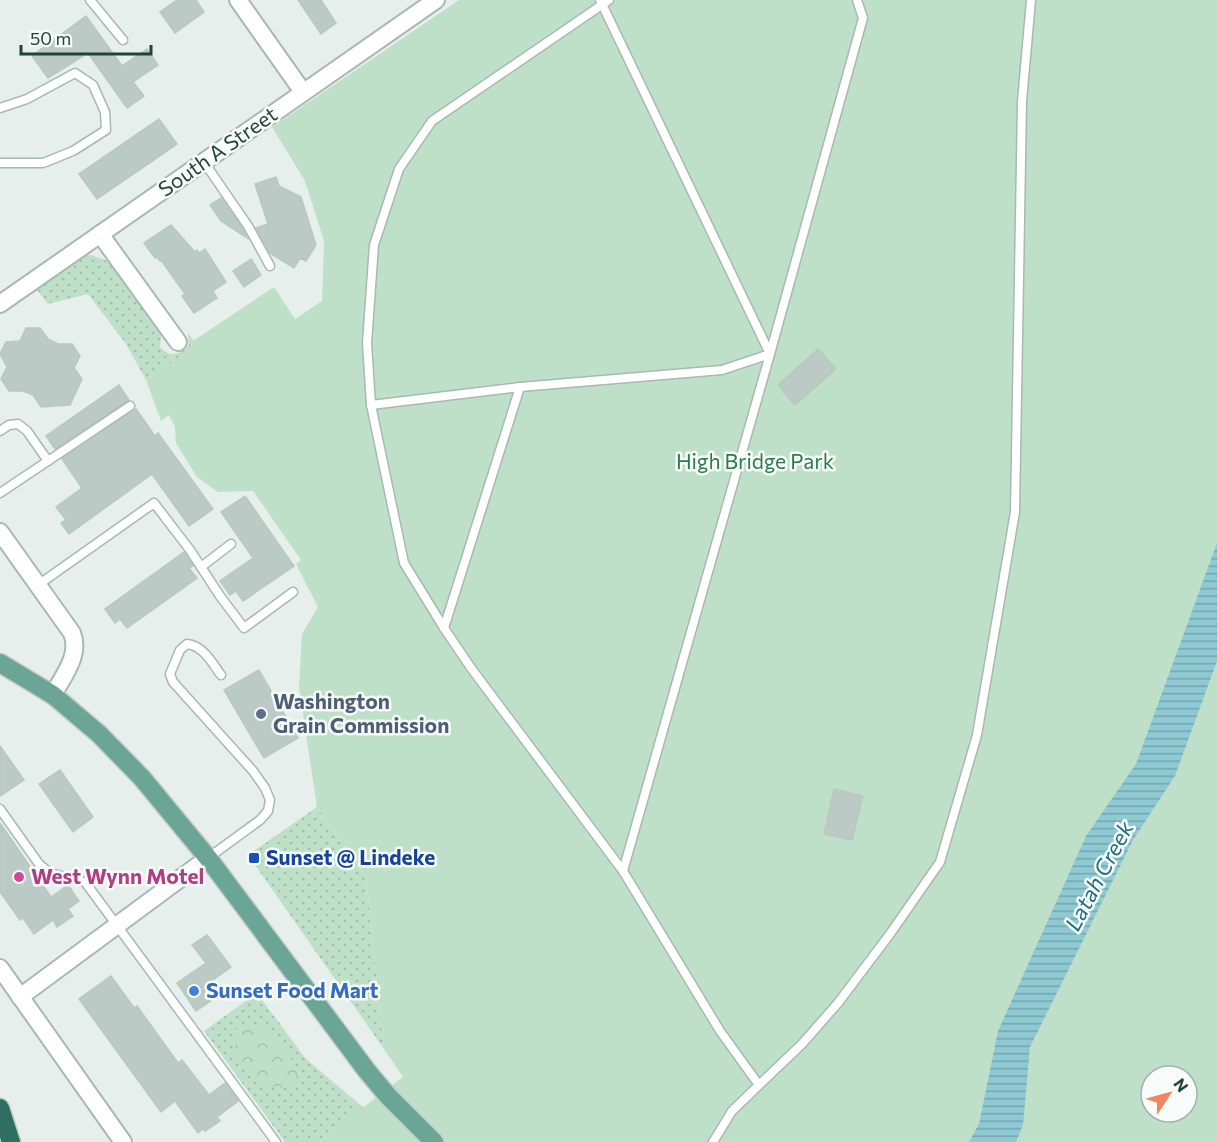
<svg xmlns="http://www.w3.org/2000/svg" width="1217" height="1142" viewBox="0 0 1217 1142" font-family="Commissioner,sans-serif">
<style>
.grass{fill:url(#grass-dots)}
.forest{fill:url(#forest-crowns)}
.park{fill:#bfe0c8;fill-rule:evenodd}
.water{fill:url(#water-rules)}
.building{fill:#bbcac4;stroke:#b8c9c2;stroke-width:1.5}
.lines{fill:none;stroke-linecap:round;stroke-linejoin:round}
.service-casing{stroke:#a8b8b2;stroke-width:11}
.minor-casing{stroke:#a8b8b2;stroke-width:20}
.primary-casing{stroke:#c2cac8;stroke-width:21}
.motorway-casing{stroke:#c2cac8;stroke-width:21}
.service{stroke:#fff;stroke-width:8}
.minor{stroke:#fff;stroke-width:16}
.primary{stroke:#6aa596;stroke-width:18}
.motorway{stroke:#2f6f62;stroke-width:18}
.service-dot{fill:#5c6f8a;stroke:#f7fbf9;stroke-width:2}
.transit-dot{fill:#1a4fb4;stroke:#f7fbf9;stroke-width:2}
.hotel-dot{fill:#d1479c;stroke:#f7fbf9;stroke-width:2}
.shop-dot{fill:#3f7fe0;stroke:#f7fbf9;stroke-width:2}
.labels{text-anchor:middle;stroke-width:5;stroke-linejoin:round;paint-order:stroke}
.street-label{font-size:21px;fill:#24423a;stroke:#f7fbf9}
.park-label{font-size:21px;fill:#2d7a4b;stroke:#f7fbf9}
.service-label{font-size:21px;font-weight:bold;fill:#4e5e75;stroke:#f7fbf9;text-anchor:start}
.transit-label{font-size:21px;font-weight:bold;fill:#164399;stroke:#f7fbf9;text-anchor:start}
.hotel-label{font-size:21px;font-weight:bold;fill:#b23c85;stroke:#f7fbf9;text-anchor:start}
.shop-label{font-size:21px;font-weight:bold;fill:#366cbe;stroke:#f7fbf9;text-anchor:start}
.water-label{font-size:22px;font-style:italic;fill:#1c6f80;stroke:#f7fbf9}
</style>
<defs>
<pattern id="grass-dots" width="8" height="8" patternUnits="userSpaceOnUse" patternTransform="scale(1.5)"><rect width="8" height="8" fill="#bfe0c8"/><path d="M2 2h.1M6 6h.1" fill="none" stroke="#a4c1ad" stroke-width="1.8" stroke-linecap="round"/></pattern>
<pattern id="forest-crowns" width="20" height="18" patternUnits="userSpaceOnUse" patternTransform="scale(1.5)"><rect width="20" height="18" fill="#bfe0c8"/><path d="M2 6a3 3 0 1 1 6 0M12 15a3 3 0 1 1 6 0" fill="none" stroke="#a4c1ad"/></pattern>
<pattern id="water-rules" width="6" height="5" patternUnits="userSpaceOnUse" patternTransform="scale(1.5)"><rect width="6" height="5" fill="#8ec9d4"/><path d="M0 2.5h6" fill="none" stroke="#74a5ad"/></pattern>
</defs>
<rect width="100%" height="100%" fill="#e6efeb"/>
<g class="grass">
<path d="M91 255 108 261 138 302 150 308 162 326 160 347C169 358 181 355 189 345L188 333 197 346 146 380 126 344 88 294 48 304 37 290 85 256Z"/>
<path d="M317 807 366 877 384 1049 248 855Z"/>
<path d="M257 993 306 1059 364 1108 318 1142H285L204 1031Z"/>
</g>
<path class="forest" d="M243 1024 262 1027 285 1048 298 1073C292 1096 266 1088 251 1077 245 1072 239 1064 234 1059L237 1028Z"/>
<path class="park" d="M459 0H1217V1142H318L403 1077 384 1049 366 877 317 807 299 687 302 634 318 607 296 564 301 560 253 491 218 492 197 477 176 443 175 427 169 415 161 421 146 380 196 346 193 341 274 287 295 319 322 301 324 241 305 181 272 127ZM1151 1076H1187V1112H1151Z"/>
<path class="water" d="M1217 543V661L1175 776 1133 840 1030 1047 1023 1125 1016 1142H969L979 1124 998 1031 1086 836 1136 764Z"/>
<g class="building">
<path d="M177 0H196L204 12 175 33 160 12Z"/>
<path d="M298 0H321L336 23 321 34Z"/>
<path d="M86 16 122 66 147 49 158 65 133 82 144 96 127 108 88 53 48 78 32 56Z"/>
<path d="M159 119 177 144 97 199 79 174Z"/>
<path d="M276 177 279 186 301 197 316 245 306 261 300 258 294 268 270 253 256 228 268 224 255 184Z"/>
<path d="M221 198 243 229 247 238 221 221 210 205Z"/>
<path d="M171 225 195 252 197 250 199 253 205 249 226 282 213 291 217 298 194 313 182 296 185 294 161 260 160 261 157 257 155 258 144 243Z"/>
<path d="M251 259 261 275 244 287 233 271Z"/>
<path d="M26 328H40L48 339 58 344H72L80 356 74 368 82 379 70 405 41 407 33 395 23 391H9L1 379 7 367 0 354 6 342 20 341Z"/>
<path d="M818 349 836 369 795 405 778 385Z"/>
<path d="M119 385 129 400 55 449 46 436Z"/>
<path d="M136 409 155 436 158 433 213 509 189 526 152 474 69 534 61 523 66 520 56 507 82 488 62 459Z"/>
<path d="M245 496 294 566 243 601 236 591 230 595 220 581 253 558 221 512Z"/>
<path d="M184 552 193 566 189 568 197 578 127 628 120 619 115 623 105 609Z"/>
<path d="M259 670 298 738 264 758 224 690Z"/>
<path d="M0 746 24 780 0 796Z"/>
<path d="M60 770 93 817 73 832 39 784Z"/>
<path d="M834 789 863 796 852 840 824 834Z"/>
<path d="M0 823 51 897 68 885 79 901 68 909 73 916 57 927 53 920 34 934 23 918 20 920 0 892Z"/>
<path d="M207 935 231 967 203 987 212 1000 196 1011 177 983 206 963 192 945Z"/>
<path d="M111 976 132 1005 135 1008 137 1006 178 1063 182 1060 209 1095 225 1083 238 1101 217 1117 220 1121 205 1131 203 1129 198 1133 175 1101 161 1112 79 999Z"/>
</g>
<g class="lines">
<defs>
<g id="service">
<path d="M90 0 123 40"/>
<path d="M600 0 770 354 623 871 720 1031 759 1085 732 1111 713 1142"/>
<path d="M609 0 432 121 399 169 374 245 367 343 371 405 404 563 444 628 471 668 623 871"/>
<path d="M0 108 27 99 75 73 93 85 105 112 106 130 73 151 43 163H0"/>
<path d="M204 162 248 226 270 266"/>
<path d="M371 405 520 387 722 370 770 354 863 18 857 0"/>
<path d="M0 431 9 425 18 424 27 431 48 461"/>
<path d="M0 493 130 406"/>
<path d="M201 567 231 544"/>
<path d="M38 585 154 503 190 550 220 596 244 628 293 592"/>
<path d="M444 628 520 387"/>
<path d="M0 809 39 864 50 873 85 882 276 1142"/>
<path d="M208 858 260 820 268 811 270 800 265 788 253 771 173 682 170 674 180 650 187 644C204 646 212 663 221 675"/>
<path d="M759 1085 802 1044 838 1003 890 934 940 862 977 735 1015 512 1022 101 1031 0"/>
</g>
<g id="minor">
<path d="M238 0 303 92"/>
<path d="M100 234 178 342"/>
<path d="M0 304 436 0"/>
<path d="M0 532 72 633C81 655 63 676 53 695"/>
<path d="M0 968 123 1142"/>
<path d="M20 997 208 858"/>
</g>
<path id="primary" d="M0 663 53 695 99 734 142 778 208 858 367 1071 388 1096 434 1142"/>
<path id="motorway" d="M0 1108 11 1142"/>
</defs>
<use href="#service" class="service-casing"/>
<use href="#minor" class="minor-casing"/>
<use href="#primary" class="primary-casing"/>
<use href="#motorway" class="motorway-casing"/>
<use href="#service" class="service"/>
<use href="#minor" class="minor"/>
<use href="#primary" class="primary"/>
<use href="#motorway" class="motorway"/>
</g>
<circle class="service-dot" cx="261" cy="714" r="6"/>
<rect class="transit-dot" x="248" y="852" width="12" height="12" rx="3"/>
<circle class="hotel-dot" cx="19" cy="877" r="6"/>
<circle class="shop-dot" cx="194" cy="991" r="6"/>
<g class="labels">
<g class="street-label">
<text transform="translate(218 152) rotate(-35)" y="7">South A Street</text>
</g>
<g class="park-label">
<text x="755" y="469">High Bridge Park</text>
</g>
<g class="service-label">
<text x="273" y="709">Washington<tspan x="273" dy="24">Grain Commission</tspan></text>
</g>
<g class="transit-label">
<text x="266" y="865">Sunset @ Lindeke</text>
</g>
<g class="hotel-label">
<text x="31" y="884">West Wynn Motel</text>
</g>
<g class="shop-label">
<text x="206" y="998">Sunset Food Mart</text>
</g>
<g class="water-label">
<text transform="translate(1099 876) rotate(-62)" y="8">Latah Creek</text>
</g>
</g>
<g transform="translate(1169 1094) rotate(54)"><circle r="28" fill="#f7fbf9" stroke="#a3b1ad" stroke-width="1.5"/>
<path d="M0-4.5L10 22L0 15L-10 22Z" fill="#f4845f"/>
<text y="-9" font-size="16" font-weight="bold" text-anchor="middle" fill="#24423a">N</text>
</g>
<path d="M21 45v9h130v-9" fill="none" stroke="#24423a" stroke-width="3"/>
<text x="30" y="45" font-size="18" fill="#24423a" stroke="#f7fbf9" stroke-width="4.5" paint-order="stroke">50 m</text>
</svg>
